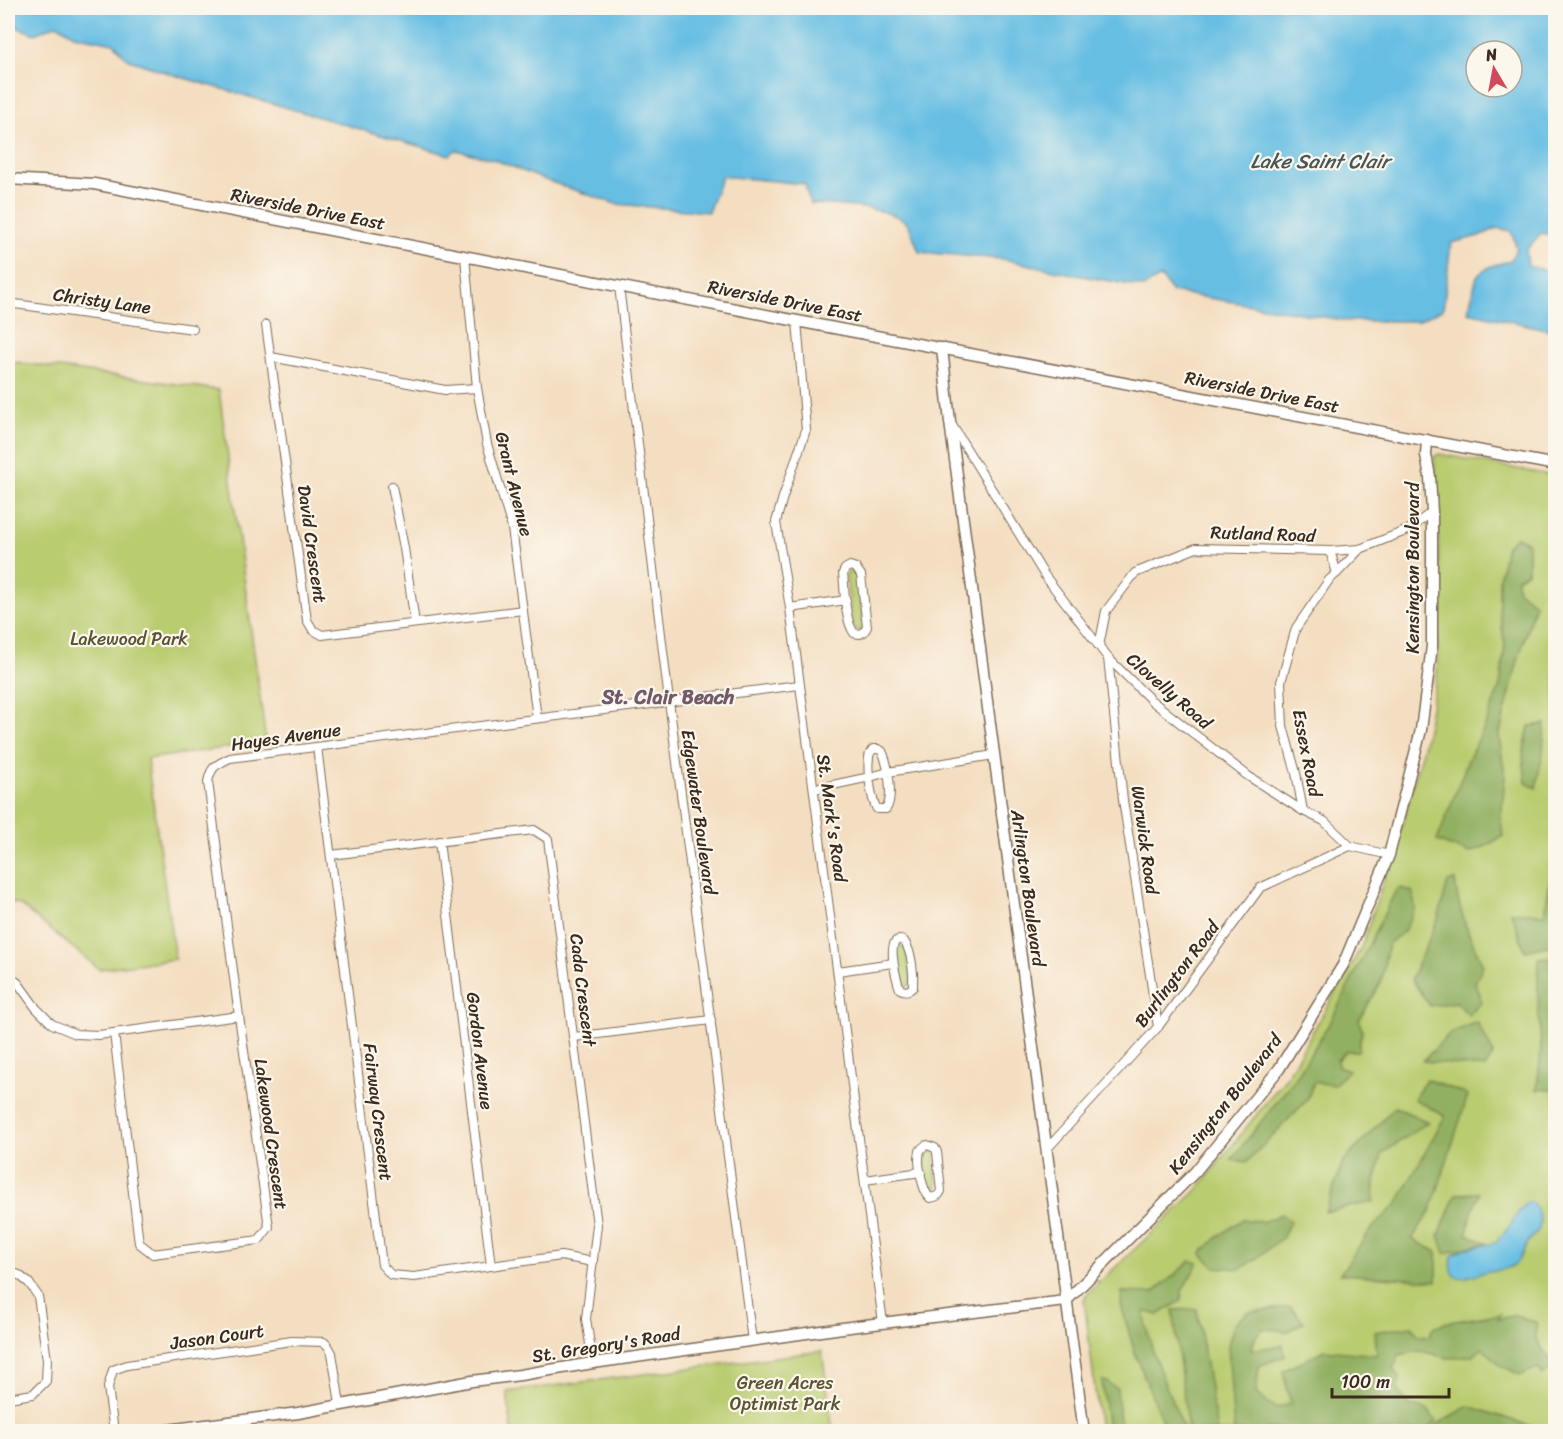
<svg xmlns="http://www.w3.org/2000/svg" width="1563" height="1439" viewBox="0 0 1563 1439" font-family="Sriracha,sans-serif">
<style>
.green{fill:#b9cc70;stroke:#7a7b47;stroke-width:1.5}
.forest{fill:#92b062;stroke:#666d40;stroke-width:1.5}
.water{fill:#66bee3;stroke:#507480;stroke-width:1.5;fill-rule:evenodd}
.lines{fill:none;stroke-linecap:round;stroke-linejoin:round}
.street-casing{stroke:#7c6957;stroke-width:10}
.secondary-casing{stroke:#7c6957;stroke-width:13}
.street{stroke:#fff;stroke-width:8}
.secondary{stroke:#fff;stroke-width:10}
.labels{text-anchor:middle;stroke-width:4.5;stroke-linejoin:round;paint-order:stroke}
.street-label{font-size:18px;fill:#3b2a1e;stroke:#fbf7ec}
.park-label{font-size:18px;fill:#5a5232;stroke:#fbf7ec}
.water-label{font-size:20px;font-style:italic;fill:#485659;stroke:#fbf7ec}
.neighbourhood-label{font-size:20px;font-weight:bold;fill:#725a6a;stroke:#fbf7ec}
</style>
<rect width="100%" height="100%" fill="#fbf7ec"/>
<filter id="ink" filterUnits="userSpaceOnUse"><feTurbulence type="fractalNoise" baseFrequency=".0167" numOctaves="2"/><feDisplacementMap in="SourceGraphic" scale="12" xChannelSelector="R" yChannelSelector="G"/><feConvolveMatrix kernelMatrix="1 2 1 2 8 2 1 2 1" color-interpolation-filters="sRGB"/></filter>
<filter id="wash" filterUnits="userSpaceOnUse"><feTurbulence type="fractalNoise" baseFrequency=".008" numOctaves="4" result="noise"/><feDisplacementMap in="SourceGraphic" scale="24" xChannelSelector="R" yChannelSelector="G"/><feGaussianBlur stdDeviation="1.35" result="paint"/><feColorMatrix in="noise" values="0 0 0 0 0 0 0 0 0 0 0 0 0 0 0 0 0 1.4 0 .05"/><feComposite in="paint" operator="in"/></filter>
<g filter="url(#wash)">
<rect width="100%" height="100%" fill="#f4dec1"/>
<g class="green">
<path d="M8 361 219 390 266 742 147 759 175 959 99 969 19 904 8 902Z"/>
<path d="M1439 454 1555 476V1431H1100L1084 1299 1087 1294 1098 1284 1097 1281H1101L1196 1191 1287 1076 1361 948 1404 820 1425 739 1437 676 1439 583 1438 512 1434 457Z"/>
<path d="M852 571 857 573 864 626 862 630H856L852 622 846 578 847 573Z"/>
<path d="M899 945 905 947 907 950 911 982 910 985 906 987 902 985 899 976 896 950 897 946Z"/>
<path d="M928 1150H931L935 1154 937 1191 932 1194 930 1193C925 1181 919 1163 925 1151Z"/>
<path d="M822 1351 833 1431H512L507 1392Z"/>
</g>
<g class="forest">
<path d="M1516 537 1528 543V571L1517 578V589L1535 604 1518 660 1499 736 1505 776 1501 819 1503 836 1484 847 1469 853 1437 841 1468 760 1485 726 1500 686 1505 645 1499 611V579L1506 546Z"/>
<path d="M1545 724 1543 751 1536 788 1526 783 1523 755 1529 726Z"/>
<path d="M1555 851V944L1525 951 1511 912 1545 914 1551 873Z"/>
<path d="M1455 880C1458 911 1470 938 1483 965L1475 983 1480 994 1481 1003 1469 1015 1456 1002 1430 1006 1411 979 1438 919 1448 882Z"/>
<path d="M1401 888 1413 892 1415 909 1404 931 1388 944 1381 982 1359 1020 1362 1032 1358 1051H1346L1337 1060 1338 1066 1349 1070 1334 1085 1314 1082 1307 1100 1247 1162 1231 1160 1297 1076 1331 1021 1396 890Z"/>
<path d="M1552 957 1556 961 1555 1089 1537 1090 1541 1048 1538 999V958Z"/>
<path d="M1477 1022 1494 1054 1485 1068 1423 1061 1449 1034Z"/>
<path d="M1426 1079 1468 1095 1431 1210 1412 1239 1437 1252V1281L1340 1274 1371 1229 1397 1204 1445 1116 1414 1099Z"/>
<path d="M1395 1107 1428 1122 1382 1154 1375 1182 1374 1202 1325 1212 1343 1162Z"/>
<path d="M1479 1193 1470 1219 1467 1234 1486 1243 1445 1253 1439 1235 1456 1194Z"/>
<path d="M1281 1214 1290 1221 1283 1237 1257 1258 1240 1269 1215 1267 1201 1253 1219 1236 1243 1219 1262 1222Z"/>
<path d="M1191 1261 1198 1263 1182 1291 1181 1301 1158 1315 1144 1311C1149 1353 1169 1393 1185 1431H1166L1134 1350 1121 1305 1122 1292 1153 1293Z"/>
<path d="M1291 1307 1304 1322 1288 1331 1262 1329 1256 1336 1251 1350 1283 1345 1285 1356 1259 1366 1256 1393 1275 1408 1291 1404 1283 1371 1324 1350 1377 1355 1375 1332 1412 1326 1418 1335 1430 1336 1432 1329 1443 1323 1500 1314 1498 1319 1516 1315 1537 1323 1535 1335 1540 1346 1550 1358 1551 1370 1543 1375 1538 1368 1520 1375 1500 1365 1483 1348 1472 1356 1448 1358 1420 1351 1399 1355 1393 1369 1400 1379 1397 1388 1409 1406 1427 1409 1436 1421 1426 1431H1340L1269 1428 1263 1431H1234L1228 1346 1234 1324 1248 1312Z"/>
<path d="M1197 1309 1217 1431H1188L1173 1310Z"/>
<path d="M1102 1381H1105L1117 1389 1121 1431H1108Z"/>
<path d="M1469 1406 1539 1429 1546 1431H1436V1425Z"/>
</g>
<g class="water">
<path d="M8 8H1555V236L1541 233 1526 250 1528 266 1555 272V331L1468 312 1477 276 1491 266 1510 261 1517 248 1511 231 1496 228 1483 235 1451 243 1443 309 1418 321H1348L1172 292 1161 277 1143 287 1077 275 1003 259 919 252C916 244 913 234 909 226 896 206 832 205 810 204L805 184 722 176 708 212 616 204 545 180 493 159 456 150 449 155 174 75 127 59 114 43 74 35 57 24 35 34 8 24ZM1476 51H1512V87H1476Z"/>
<path d="M1528 1202 1533 1203C1538 1209 1542 1220 1539 1229 1536 1234 1530 1238 1527 1244 1524 1250 1521 1259 1515 1264 1507 1271 1499 1269 1489 1271 1471 1274 1447 1291 1452 1256L1463 1249 1496 1243C1499 1237 1505 1233 1509 1227 1516 1218 1518 1208 1528 1202Z"/>
</g>
</g>
<g filter="url(#ink)">
<g class="lines">
<defs>
<g id="street">
<path d="M465 257 477 388 487 444 512 528 537 718"/>
<path d="M619 286 669 701 752 1341"/>
<path d="M8 303 193 329"/>
<path d="M797 321 806 430 783 497 776 522 790 608 883 1323"/>
<path d="M266 325 307 620 313 630 322 635 523 610"/>
<path d="M271 357 445 390 477 388"/>
<path d="M952 425 1045 576 1108 658 1152 701 1248 776 1303 811 1324 821 1350 846 1389 855"/>
<path d="M392 486 404 548 415 623"/>
<path d="M1330 551 1337 573"/>
<path d="M850 566 856 568 861 575 867 627 864 632 860 634 854 633C844 618 845 590 843 573L845 569Z"/>
<path d="M790 608 846 600"/>
<path d="M1099 646 1106 611 1135 573 1196 548 1330 551 1360 549 1408 530 1432 512"/>
<path d="M1108 658 1123 800 1158 1027"/>
<path d="M317 747 382 1265 391 1275 414 1277 561 1256 593 1262"/>
<path d="M873 749H878L882 751C888 763 894 798 886 809H877C871 800 867 769 869 758 869 753 870 753 873 749Z"/>
<path d="M814 789 870 777 888 772 994 755"/>
<path d="M1303 811 1296 773 1283 726 1281 682 1296 628 1329 580 1337 573 1360 549"/>
<path d="M439 841 491 1266"/>
<path d="M331 855 534 830 548 839 597 1225 586 1319 593 1363"/>
<path d="M900 940 904 941C912 952 914 973 913 987 909 991 906 992 900 989 897 981 888 948 896 941 897 940 899 940 900 940Z"/>
<path d="M838 971 893 963"/>
<path d="M8 975 18 983 36 1008 52 1024 76 1034 99 1035 239 1016 208 782C211 766 216 765 230 758L799 685"/>
<path d="M114 1033 139 1243 153 1254 259 1240 269 1227 239 1016"/>
<path d="M574 1037 711 1020"/>
<path d="M927 1145 935 1148 937 1152 941 1191C939 1196 936 1197 930 1198 922 1191 917 1162 920 1151 922 1147 923 1147 927 1145Z"/>
<path d="M1046 1150 1158 1027 1260 888 1350 846"/>
<path d="M865 1180 921 1172"/>
<path d="M8 1271 19 1275 29 1283 38 1296 47 1360 46 1381 33 1394 8 1398"/>
<path d="M114 1432 108 1387 113 1370 127 1365 292 1341 324 1342 328 1346 332 1353 340 1404"/>
</g>
<g id="secondary">
<path d="M8 179 94 184 797 321 1556 465"/>
<path d="M942 348 950 422 1084 1432"/>
<path d="M1066 1301 1195 1172 1279 1069 1343 965 1389 855 1421 730 1432 646V512L1430 477 1426 455 1427 440"/>
<path d="M152 1432 298 1413 472 1381 520 1375 593 1363 857 1326 1066 1301"/>
</g>
</defs>
<use href="#street" class="street-casing"/>
<use href="#secondary" class="secondary-casing"/>
<use href="#street" class="street"/>
<use href="#secondary" class="secondary"/>
</g>
</g>
<g class="labels">
<g class="street-label">
<text transform="translate(308 209) rotate(11)" y="6">Riverside Drive East</text>
<text transform="translate(102 301) rotate(8)" y="6">Christy Lane</text>
<text transform="translate(785 301) rotate(11)" y="6">Riverside Drive East</text>
<text transform="translate(1262 392) rotate(11)" y="6">Riverside Drive East</text>
<text transform="translate(514 484) rotate(76)" y="6">Grant Avenue</text>
<text transform="translate(1263 534) rotate(2)" y="6">Rutland Road</text>
<text transform="translate(312 544) rotate(82)" y="6">David Crescent</text>
<text transform="translate(1413 568) rotate(-90)" y="6">Kensington Boulevard</text>
<text transform="translate(1169 691) rotate(41)" y="6">Clovelly Road</text>
<text transform="translate(286 737) rotate(-8)" y="6">Hayes Avenue</text>
<text transform="translate(1307 753) rotate(79)" y="6">Essex Road</text>
<text transform="translate(699 812) rotate(82)" y="6">Edgewater Boulevard</text>
<text transform="translate(832 818) rotate(82)" y="6">St. Mark's Road</text>
<text transform="translate(1145 840) rotate(82)" y="6">Warwick Road</text>
<text transform="translate(1028 888) rotate(82)" y="6">Arlington Boulevard</text>
<text transform="translate(1177 974) rotate(-53)" y="6">Burlington Road</text>
<text transform="translate(583 990) rotate(83)" y="6">Cada Crescent</text>
<text transform="translate(480 1051) rotate(83)" y="6">Gordon Avenue</text>
<text transform="translate(1225 1104) rotate(-52)" y="6">Kensington Boulevard</text>
<text transform="translate(378 1112) rotate(83)" y="6">Fairway Crescent</text>
<text transform="translate(271 1134) rotate(82)" y="6">Lakewood Crescent</text>
<text transform="translate(217 1337) rotate(-8)" y="6">Jason Court</text>
<text transform="translate(606 1345) rotate(-9)" y="6">St. Gregory's Road</text>
</g>
<g class="park-label">
<text x="129" y="645">Lakewood Park</text>
<text x="785" y="1389">Green Acres<tspan x="785" dy="21">Optimist Park</tspan></text>
</g>
<g class="water-label">
<text x="1320" y="168">Lake Saint Clair</text>
</g>
<g class="neighbourhood-label">
<text x="668" y="704">St. Clair Beach</text>
</g>
</g>
<rect width="1563" height="1439" fill="none" stroke="#fbf7ec" stroke-width="30"/>
<g transform="translate(1494 69) rotate(350)"><circle r="28" fill="#fbf7ec" stroke="#aea59a" stroke-width="1.5"/>
<path d="M0-4.5L10 22L0 15L-10 22Z" fill="#d1495b"/>
<text y="-9" font-size="16" font-weight="bold" text-anchor="middle" fill="#3b2a1e">N</text>
</g>
<path d="M1332 1388v9h117v-9" fill="none" stroke="#3b2a1e" stroke-width="3"/>
<text x="1341" y="1388" font-size="18" fill="#3b2a1e" stroke="#fbf7ec" stroke-width="4.5" paint-order="stroke">100 m</text>
</svg>
